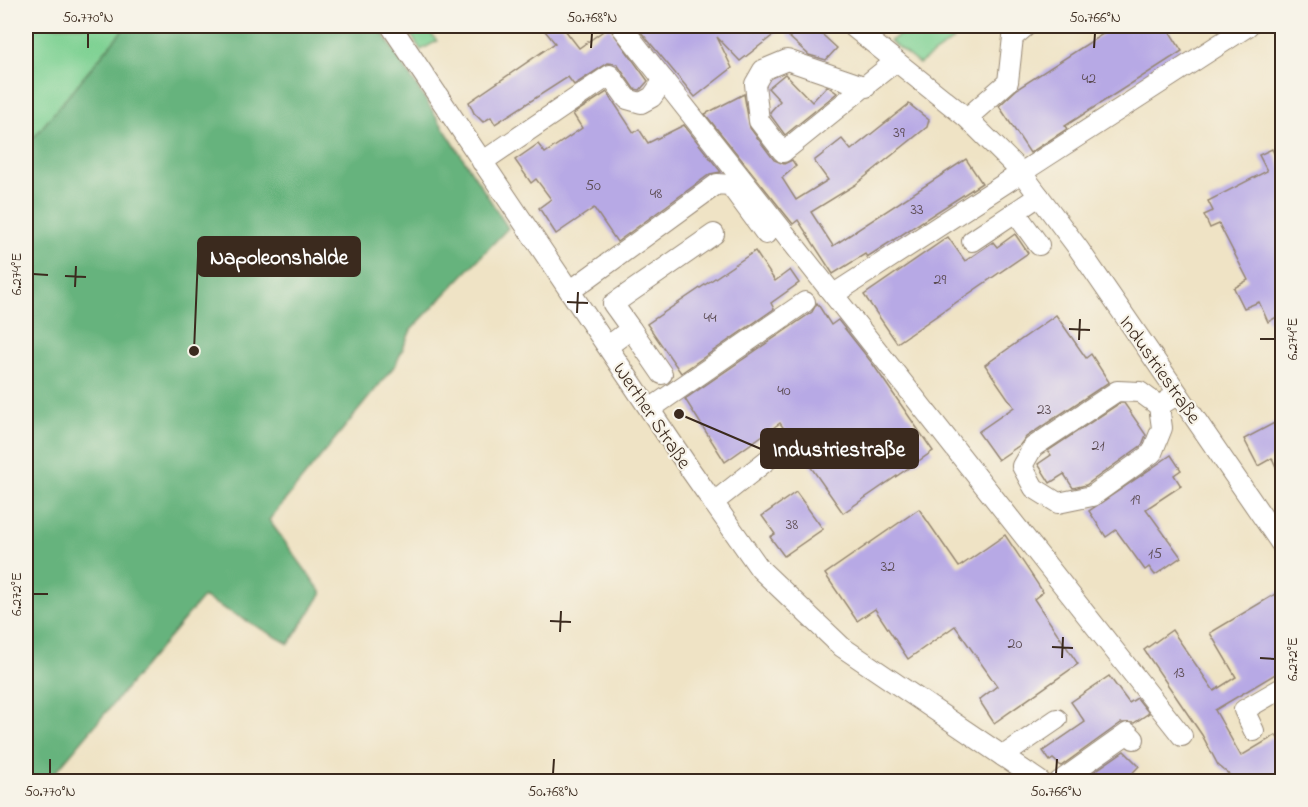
<svg xmlns="http://www.w3.org/2000/svg" width="1308" height="807" viewBox="0 0 1308 807" font-family="'Indie Flower',sans-serif">
<style>
.green{fill:#7ed193;stroke:#5c7e58;stroke-width:1.5}
.forest{fill:#66b37d;stroke:#506e4e;stroke-width:1.5}
.building{fill:#b7a9e5}
.lines{fill:none;stroke-linecap:round;stroke-linejoin:round}
.minor-casing{stroke:#958672;stroke-width:22}
.minor{stroke:#fff;stroke-width:20}
.ticks{fill:none;stroke:#3b2a1e;stroke-width:2}
.labels{text-anchor:middle;stroke-width:4.5;stroke-linejoin:round;paint-order:stroke}
.number-label{font-size:16px;fill:#5a4a50}
.street-label{font-size:20px;fill:#3b2a1e;stroke:#f7f3e8}
.leader{fill:none;stroke:#3b2a1e;stroke-width:2}
.callout-dot{fill:#3b2a1e;stroke:#f7f3e8;stroke-width:2}
.callout{fill:#3b2a1e;stroke:#3b2a1e;stroke-width:2}
.callout-label{font-size:21px;text-anchor:middle;font-weight:bold;fill:#fff}
.neatline{fill:none;stroke:#3b2a1e;stroke-width:2}
.ticks-label{font-size:15px;text-anchor:middle;fill:#3b2a1e}
</style>
<rect width="100%" height="100%" fill="#f7f3e8"/>
<filter id="ink" filterUnits="userSpaceOnUse"><feTurbulence type="fractalNoise" baseFrequency=".0167" numOctaves="2"/><feDisplacementMap in="SourceGraphic" scale="12" xChannelSelector="R" yChannelSelector="G"/><feConvolveMatrix kernelMatrix="1 2 1 2 8 2 1 2 1" color-interpolation-filters="sRGB"/></filter>
<filter id="wash" filterUnits="userSpaceOnUse"><feTurbulence type="fractalNoise" baseFrequency=".008" numOctaves="4" result="noise"/><feDisplacementMap in="SourceGraphic" scale="24" xChannelSelector="R" yChannelSelector="G"/><feGaussianBlur stdDeviation="1.35" result="paint"/><feColorMatrix in="noise" values="0 0 0 0 0 0 0 0 0 0 0 0 0 0 0 0 0 1.4 0 .05"/><feComposite in="paint" operator="in"/></filter>
<g filter="url(#wash)">
<rect width="100%" height="100%" fill="#efe3c5"/>
<g class="green">
<path d="M26 26H126L26 147Z"/>
<path d="M405 26H425L437 41 421 50Z"/>
<path d="M913 26H942L953 40 919 64 890 41Z"/>
</g>
<path class="forest" d="M126 26H378L508 228 411 330 396 364 269 520 322 593 289 644 203 597 48 781H26V147Z"/>
<g id="blocks">
<g class="building">
<path d="M541 26H562L579 48 609 27 648 81 640 90 634 89 617 64 608 63 574 85 568 77 495 124 491 117 483 122 474 113 469 102 555 43Z"/>
<path d="M636 26H785L740 61 717 37 732 68 695 97Z"/>
<path d="M798 26H813L837 48 826 60 809 55 787 35Z"/>
<path d="M1115 26H1166L1182 51 1065 126 1067 129 1030 153 999 106 1017 89Z"/>
<path d="M785 74 812 102 827 86 837 93 785 135 771 116 770 112 780 101 768 88Z"/>
<path d="M607 92 634 133 639 129 648 143 684 125 721 172 710 174 617 242 594 208 556 234 539 208 551 199 536 179 531 183 515 160 538 144 545 153 582 128 573 114Z"/>
<path d="M744 94 750 128 774 160 784 164 792 160 796 166 782 178 796 200 828 180 814 161 842 139 851 150 909 104 929 120 927 127 855 185 811 212 833 246 966 159 982 183 867 257 865 254 833 274 798 220 793 224 705 114Z"/>
<path d="M1272 149 1282 170V314L1268 322 1259 302 1244 308 1234 288 1248 280 1219 224 1210 228 1204 215 1213 211 1208 201 1267 171 1259 155Z"/>
<path d="M1015 234 1028 253 897 343 864 295 948 237 965 261 993 242 997 247Z"/>
<path d="M755 251 775 281 790 270 799 283 771 303 774 309 681 373 647 324Z"/>
<path d="M817 303 831 325 838 320 872 363 933 451 843 513 780 423 725 462 685 399 812 312Z"/>
<path d="M1056 315 1086 358 1091 354 1109 382 1026 437 1020 445 998 460 978 432 1014 407 985 365Z"/>
<path d="M1120 403H1124L1146 435 1142 445 1086 485 1073 488 1064 474 1050 483 1038 464 1051 455 1048 451Z"/>
<path d="M1282 419V480L1272 458 1258 466 1244 439Z"/>
<path d="M1171 455 1181 470 1174 475 1181 486 1146 509 1181 557 1155 575 1149 567 1145 570 1116 530 1106 537 1089 511Z"/>
<path d="M796 492 823 529 784 556 770 537 775 534 762 516Z"/>
<path d="M919 509 959 567 1005 535 1043 592 1034 599 1078 664 994 723 979 700 997 686 955 626 908 659 875 609 857 621 825 574Z"/>
<path d="M1282 590V670L1215 710 1241 756 1276 735 1282 745V782H1238L1218 765 1202 735 1144 650 1172 630 1214 691 1236 677 1210 633Z"/>
<path d="M1109 676 1129 703 1137 698 1149 713 1134 723H1121L1061 766 1053 759 1050 761 1043 751 1085 722 1071 702Z"/>
<path d="M1124 751 1139 766 1124 782H1119L1112 775 1105 782 1082 780Z"/>
</g>
</g>
</g>
<g filter="url(#ink)">
<use href="#blocks" fill-opacity="0" stroke="#958672" stroke-width="1.5"/>
<g class="lines">
<defs>
<g id="minor">
<path d="M391 26 689 468 760 569 842 647 1041 782"/>
<path d="M621 26 1182 736"/>
<path d="M852 26 967 118 1021 172 1078 248 1282 545"/>
<path d="M866 87 787 60 763 70 755 84 759 121 783 152 896 61"/>
<path d="M967 118 1008 82 1013 37 1026 26"/>
<path d="M482 162 610 75 627 99 641 103 652 97 664 80"/>
<path d="M1015 212 1039 245"/>
<path d="M972 241 1039 196"/>
<path d="M570 291 717 184 730 185 766 234"/>
<path d="M834 294 1248 26"/>
<path d="M631 329 662 374"/>
<path d="M608 346 631 329 613 304 714 234"/>
<path d="M1159 406 1162 428 1152 453 1092 496 1058 503 1034 488 1022 466 1033 447 1117 391 1140 392 1159 406 1178 394"/>
<path d="M650 409 805 302"/>
<path d="M713 503 781 449"/>
<path d="M1254 731 1244 710 1282 688"/>
<path d="M1003 756 1057 719"/>
<path d="M1059 782 1128 733 1134 739"/>
</g>
</defs>
<use href="#minor" class="minor-casing"/>
<use href="#minor" class="minor"/>
</g>
</g>
<path class="ticks" d="M88 48V33M591 48 592 33M1094 48 1095 33M33 274 48 275M65 276 86 277M75 287 76 266M567 302 588 303M577 313 578 292M1069 329 1090 330M1260 339H1275M1079 340 1080 319M33 594H48M550 621 571 622M560 632 561 611M1052 647 1073 648M1062 658 1063 637M1260 658 1275 659M50 774V759M553 774 554 759M1056 774 1057 759"/>
<g class="labels">
<g class="number-label">
<text x="1089" y="83">42</text>
<text x="899" y="137">39</text>
<text x="593" y="190">50</text>
<text x="656" y="198">48</text>
<text x="917" y="214">33</text>
<text x="940" y="284">29</text>
<text x="710" y="322">44</text>
<text x="784" y="395">40</text>
<text x="1044" y="414">23</text>
<text x="1098" y="450">21</text>
<text x="1135" y="504">19</text>
<text x="792" y="529">38</text>
<text x="1155" y="558">15</text>
<text x="888" y="571">32</text>
<text x="1015" y="648">20</text>
<text x="1179" y="677">13</text>
</g>
<g class="street-label">
<text transform="translate(1161 369) rotate(55)" y="7">Industriestraße</text>
<text transform="translate(653 415) rotate(56)" y="7">Werther Straße</text>
</g>
</g>
<path class="leader" d="M194 351L198 256M679 414L761 449"/>
<g class="callout-dot">
<circle cx="194" cy="351" r="6"/>
<circle cx="679" cy="414" r="6"/>
</g>
<g class="callout">
<rect x="198" y="237" width="162" height="39" rx="6"/>
<rect x="761" y="429" width="157" height="39" rx="6"/>
</g>
<g class="callout-label">
<text x="279" y="264">Napoleonshalde</text>
<text x="839" y="456">Industriestraße</text>
</g>
<rect width="1308" height="807" fill="none" stroke="#f7f3e8" stroke-width="66"/>
<rect x="33" y="33" width="1242" height="741" class="neatline"/>
<g class="ticks-label">
<text x="88" y="22">50.770°N</text>
<text x="592" y="22">50.768°N</text>
<text x="1095" y="22">50.766°N</text>
<text transform="translate(16 274) rotate(-90)" y="5">6.274°E</text>
<text transform="translate(1292 339) rotate(-90)" y="5">6.274°E</text>
<text transform="translate(16 594) rotate(-90)" y="5">6.272°E</text>
<text transform="translate(1292 659) rotate(-90)" y="5">6.272°E</text>
<text x="50" y="796">50.770°N</text>
<text x="553" y="796">50.768°N</text>
<text x="1056" y="796">50.766°N</text>
</g>
</svg>
